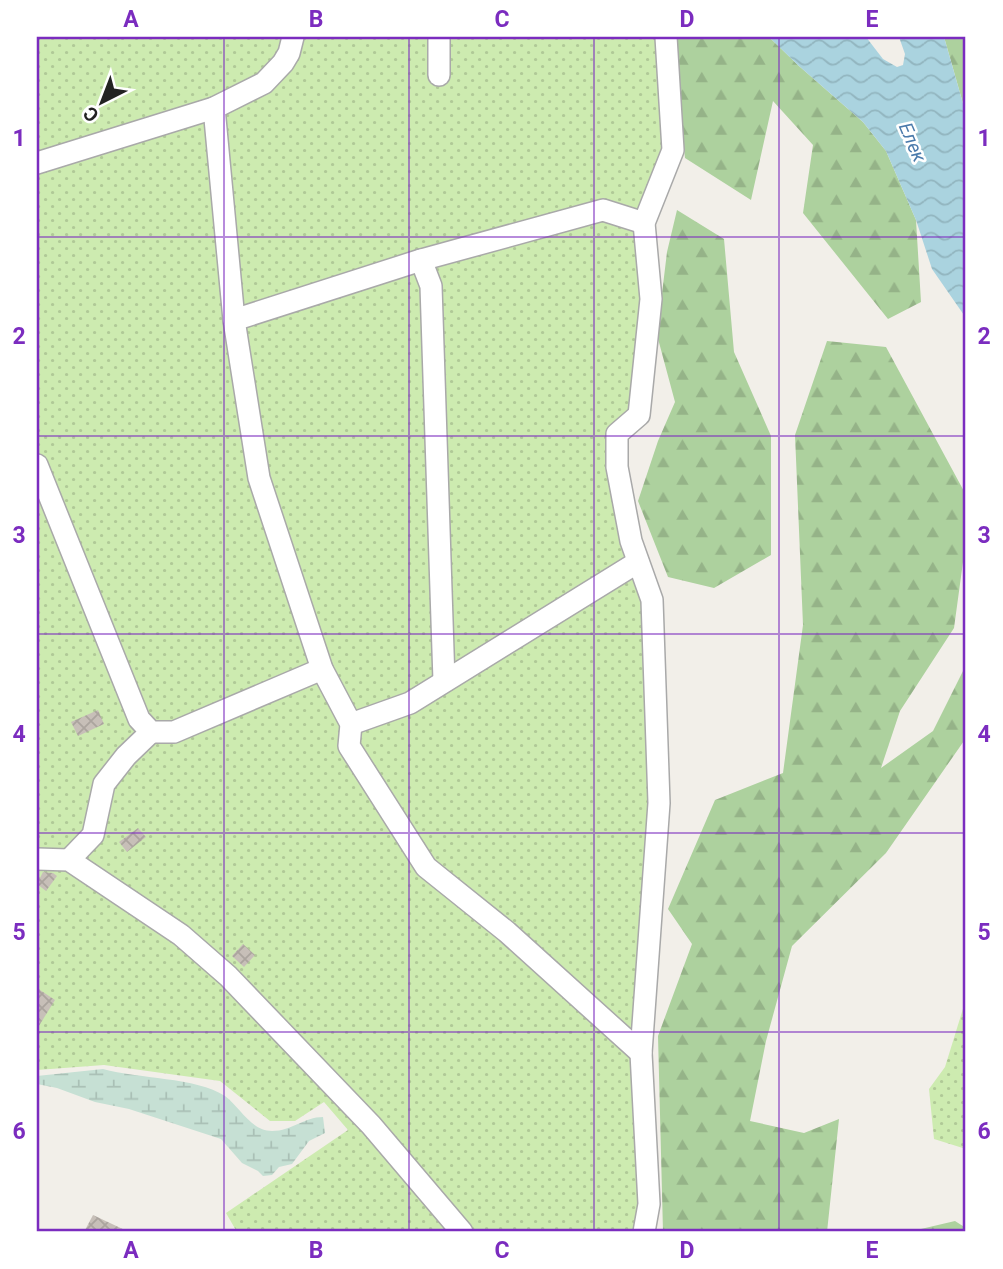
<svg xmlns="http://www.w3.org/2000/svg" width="1003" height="1269" viewBox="0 0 1003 1269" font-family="Roboto,sans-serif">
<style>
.grass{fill:url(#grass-dots)}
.forest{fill:url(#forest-firs)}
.wetland{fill:url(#wetland-marsh)}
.water{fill:url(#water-waves)}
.building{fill:url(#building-cross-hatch)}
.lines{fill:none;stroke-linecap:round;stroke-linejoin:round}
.minor-casing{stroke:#a9a9a9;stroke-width:24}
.minor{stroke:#fff;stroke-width:21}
.grid{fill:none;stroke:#7b2cbf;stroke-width:2;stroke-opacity:0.55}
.labels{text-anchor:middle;stroke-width:5;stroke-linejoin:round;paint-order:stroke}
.water-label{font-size:19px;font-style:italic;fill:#4a7aab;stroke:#fff}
.neatline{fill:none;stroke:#7b2cbf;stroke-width:2.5}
.grid-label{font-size:23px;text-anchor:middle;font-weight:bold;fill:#7b2cbf}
</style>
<defs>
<pattern id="grass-dots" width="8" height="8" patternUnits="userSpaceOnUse" patternTransform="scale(1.75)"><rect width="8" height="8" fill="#cdebb0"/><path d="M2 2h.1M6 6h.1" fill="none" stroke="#b0c997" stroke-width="1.8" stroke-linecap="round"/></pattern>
<pattern id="forest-firs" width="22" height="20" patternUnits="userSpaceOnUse" patternTransform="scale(1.75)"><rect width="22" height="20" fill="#add19e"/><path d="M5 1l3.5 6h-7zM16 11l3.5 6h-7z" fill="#95b388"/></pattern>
<pattern id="wetland-marsh" width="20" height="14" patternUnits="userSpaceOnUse" patternTransform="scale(1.75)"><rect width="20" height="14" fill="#c6e0d4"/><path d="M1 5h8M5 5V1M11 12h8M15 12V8" fill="none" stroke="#aac0b6"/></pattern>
<pattern id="water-waves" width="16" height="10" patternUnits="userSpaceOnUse" patternTransform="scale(1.75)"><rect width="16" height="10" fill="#aad3df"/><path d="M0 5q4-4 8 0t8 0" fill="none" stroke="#92b5bf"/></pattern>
<pattern id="building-cross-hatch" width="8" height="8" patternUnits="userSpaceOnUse" patternTransform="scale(1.75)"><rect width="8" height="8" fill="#c7bfb8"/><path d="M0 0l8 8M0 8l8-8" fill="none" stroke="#aba49e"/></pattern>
</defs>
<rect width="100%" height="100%" fill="#f2efe9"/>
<g class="grass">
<path d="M37 37H666L673 150 644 223 639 415 617 435 652 600 644 1232H237L226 1213 348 1130 324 1102 295 1121H270L220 1081 104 1065 37 1070Z"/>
<path d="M966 999V1149L934 1139 929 1089 945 1067Z"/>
</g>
<g class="forest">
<path d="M675 37H769L799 66 863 122 886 151 916 220 921 302 888 319 803 213 813 145 773 101 751 200 685 158 673 44Z"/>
<path d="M944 37H966V114Z"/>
<path d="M677 210 724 239 734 352 771 436V555L714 588 668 577 638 501 658 441 675 402 657 335 667 252Z"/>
<path d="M827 341 886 347 966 495V540L954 628 900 711 881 768 933 731 966 665V738L886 853 792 946 766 1041 750 1121 804 1133 839 1119 827 1232H663L658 1036 692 944 668 909 715 800 783 773 803 625 795 435Z"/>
<path d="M955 1221 966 1228V1232H908Z"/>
</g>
<path class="wetland" d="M103 1069C138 1079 196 1077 225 1096 240 1107 251 1131 272 1131 292 1131 304 1117 323 1117L325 1133 309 1141 292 1164 279 1167 272 1175 263 1176 258 1171 242 1163 221 1139 129 1109 95 1102 57 1088 37 1084V1076Z"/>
<path class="water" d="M769 37H866L883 59 897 67 903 65 905 54 899 37H944L966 114V318L932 269 916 220 886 151 863 122 799 66Z"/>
<g class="building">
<path d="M98 710 104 724 78 736 71 722Z"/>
<path d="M138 828 146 837 127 852 119 842Z"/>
<path d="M43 872 53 873 57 876 46 891 37 884Z"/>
<path d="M243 944 255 955 244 967 232 956Z"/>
<path d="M37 988 55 1000 37 1029Z"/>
<path d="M93 1215 129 1232H84Z"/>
</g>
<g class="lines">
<defs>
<g id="minor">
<path d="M439 75V37"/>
<path d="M214 108 234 320 259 478 322 669 351 724 349 746 426 867 507 932 641 1053"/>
<path d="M37 163 214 108 264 83 283 63 289 53 293 37"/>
<path d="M421 260 431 286 444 681"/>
<path d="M234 320 421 260 603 210 644 223"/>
<path d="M37 465 139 719 151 732H174L322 669"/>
<path d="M351 724 410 703 638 562"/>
<path d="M37 859 69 860 181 935 228 976 371 1125 462 1232"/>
<path d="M69 860 93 835 104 784 126 756 151 732"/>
<path d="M644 1232 649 1204 641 1053 659 803 652 600 631 541 617 467V434L639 415 651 299 644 223 673 150 666 37"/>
</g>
</defs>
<use href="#minor" class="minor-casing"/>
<use href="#minor" class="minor"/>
</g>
<path class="grid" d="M224 37V1232M409 37V1232M594 37V1232M779 37V1232M37 237H966M37 436H966M37 634H966M37 833H966M37 1032H966"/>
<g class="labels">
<g class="water-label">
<text transform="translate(913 142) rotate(67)" y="7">Елек</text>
</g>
</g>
<rect width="1003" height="1269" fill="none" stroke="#ffffff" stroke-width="77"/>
<g transform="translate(102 102) rotate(222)" stroke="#ffffff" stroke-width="5" paint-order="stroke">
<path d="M0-5L12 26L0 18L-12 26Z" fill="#222222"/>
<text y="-10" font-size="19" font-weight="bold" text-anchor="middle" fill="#222222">С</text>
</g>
<rect x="38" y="38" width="926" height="1192" class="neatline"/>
<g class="grid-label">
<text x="131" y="27">A</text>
<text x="316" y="27">B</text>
<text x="502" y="27">C</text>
<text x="687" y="27">D</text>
<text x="872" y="27">E</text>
<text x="19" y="146">1</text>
<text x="984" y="146">1</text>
<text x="19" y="344">2</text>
<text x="984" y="344">2</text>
<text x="19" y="543">3</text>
<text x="984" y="543">3</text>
<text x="19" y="742">4</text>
<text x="984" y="742">4</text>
<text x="19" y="940">5</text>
<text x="984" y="940">5</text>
<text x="19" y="1139">6</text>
<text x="984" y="1139">6</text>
<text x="131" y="1258">A</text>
<text x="316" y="1258">B</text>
<text x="502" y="1258">C</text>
<text x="687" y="1258">D</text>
<text x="872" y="1258">E</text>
</g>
</svg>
